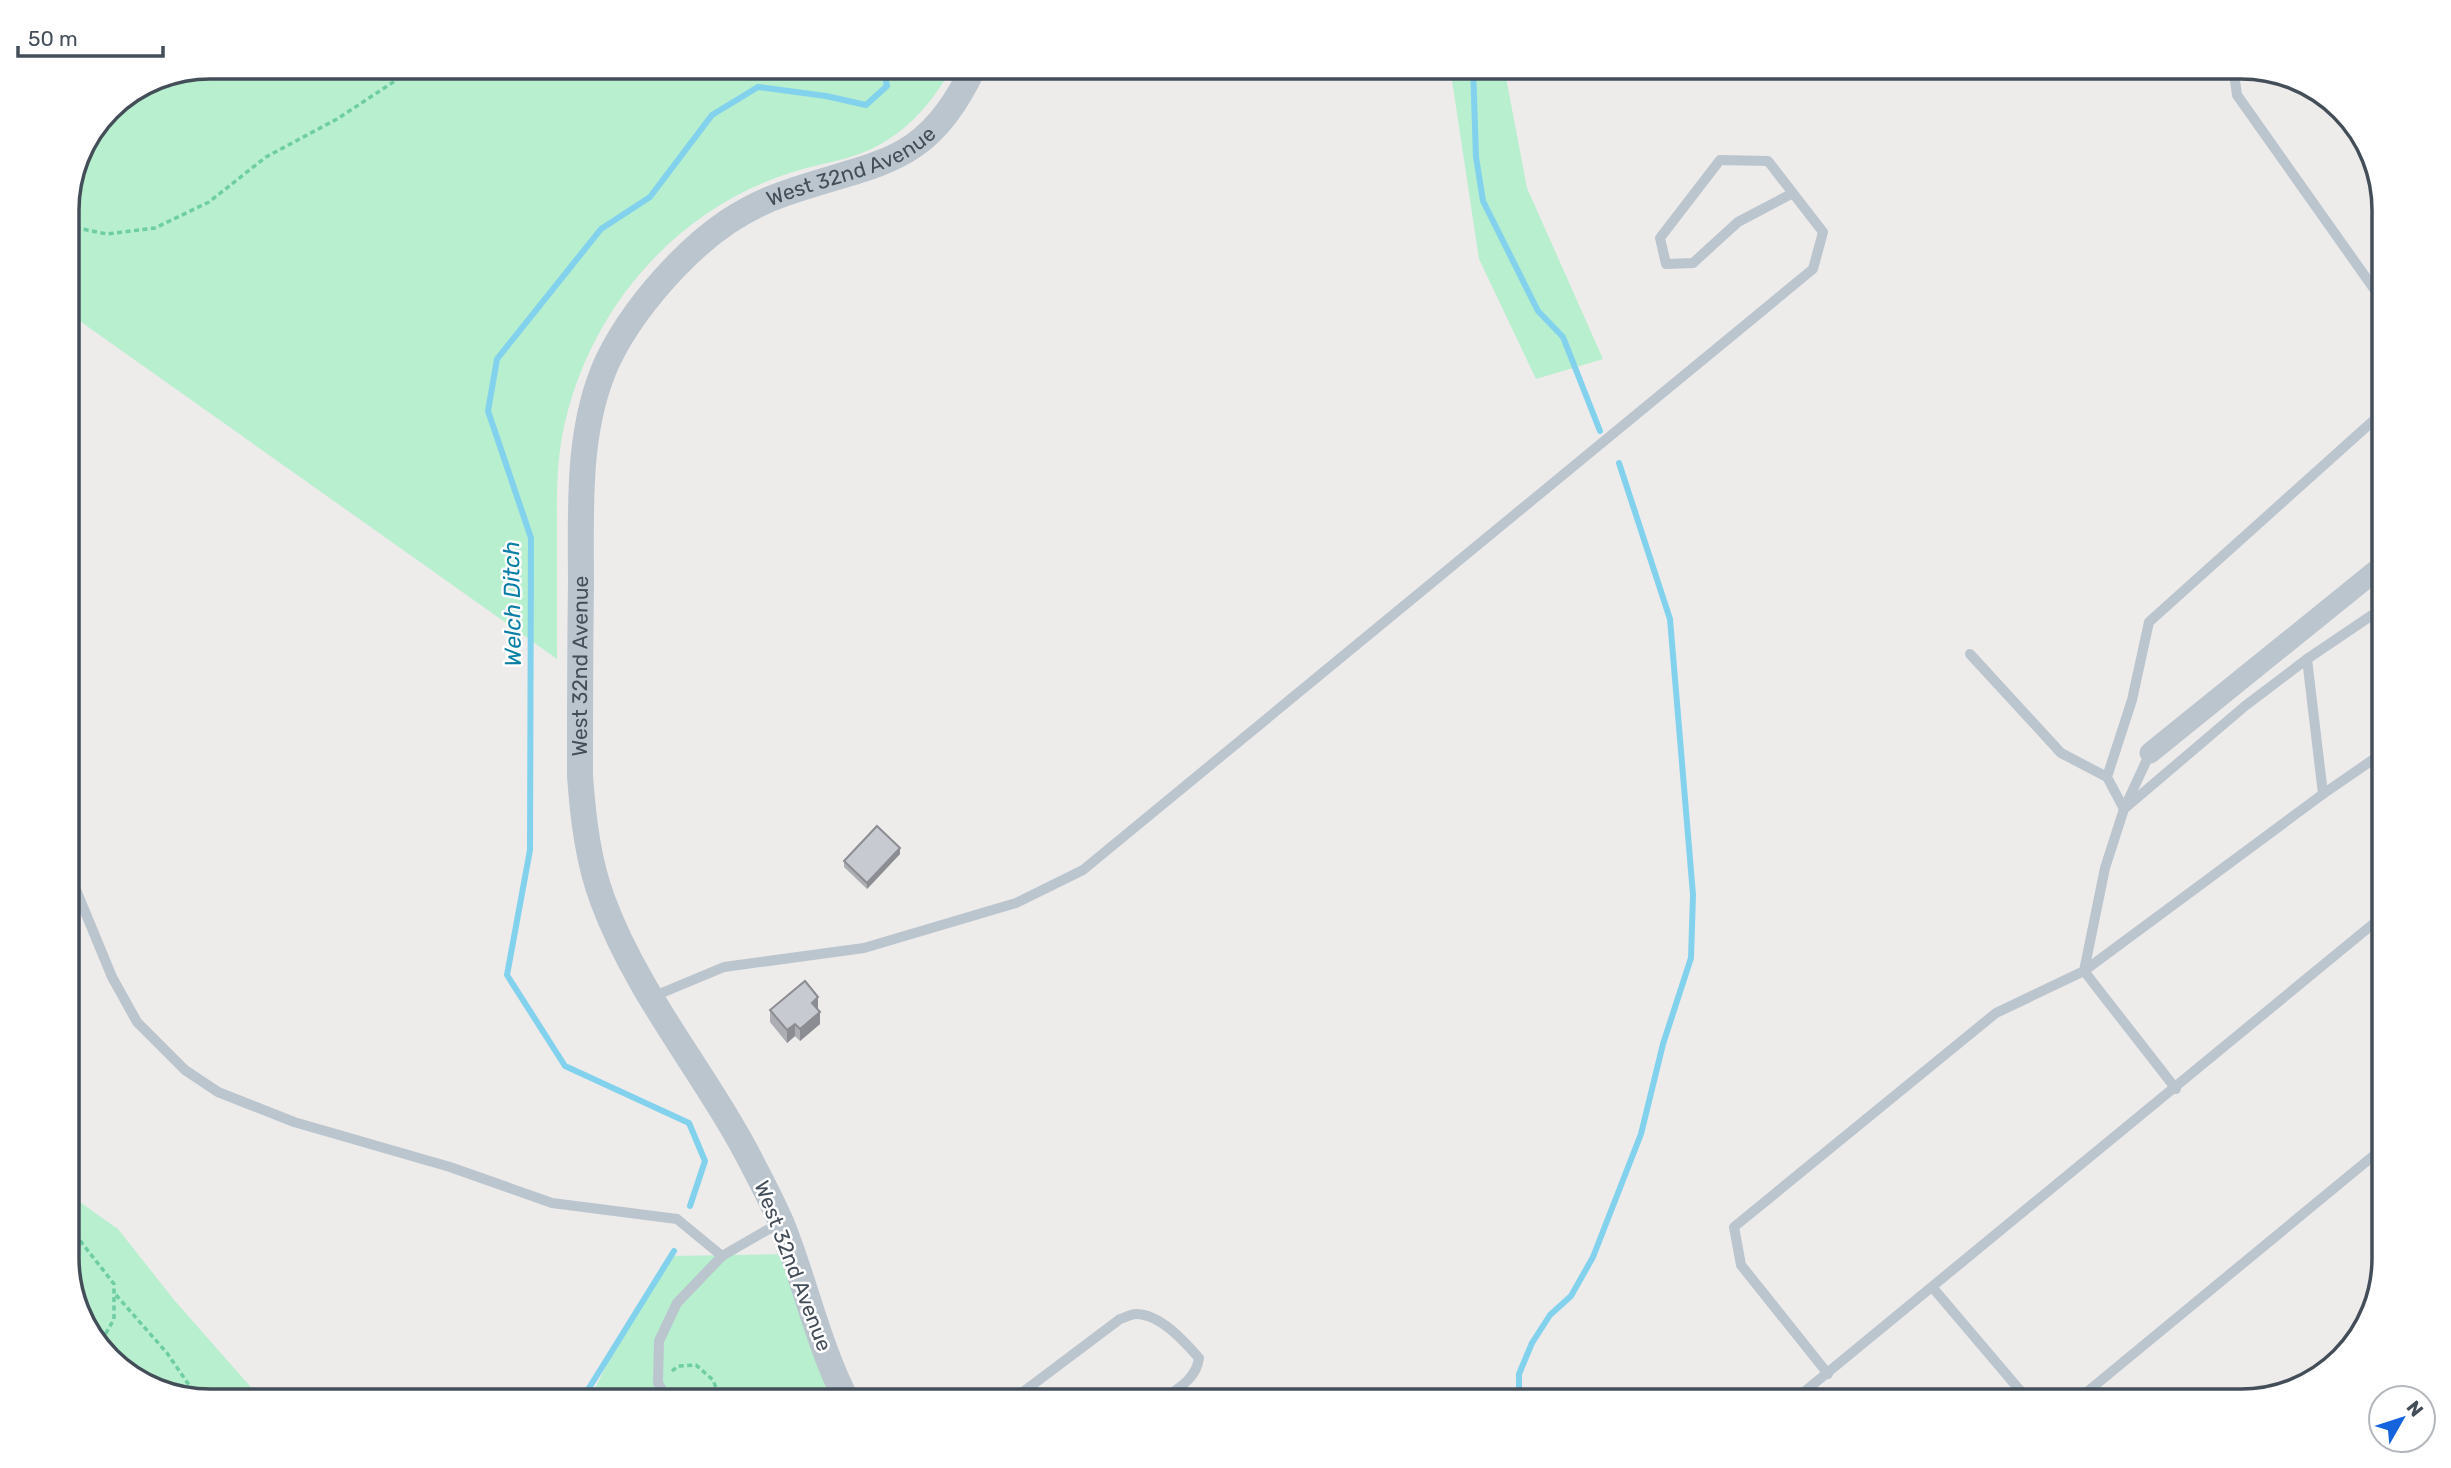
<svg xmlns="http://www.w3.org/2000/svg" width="2451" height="1468" viewBox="0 0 2451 1468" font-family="Rubik,sans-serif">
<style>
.green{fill:#b7efcf}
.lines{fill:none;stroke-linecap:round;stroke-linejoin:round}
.stream{stroke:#82d2ed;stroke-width:6}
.path{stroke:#6ecda2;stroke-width:3.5;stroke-dasharray:5 3.5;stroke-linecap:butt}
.service{stroke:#bbc5ce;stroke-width:10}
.minor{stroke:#bbc5ce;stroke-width:21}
.tertiary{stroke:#bbc5ce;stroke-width:26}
.wall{fill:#acaeb4}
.shaded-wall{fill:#8c8d92}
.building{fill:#c8cad1;stroke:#8c8d92;stroke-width:2}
.labels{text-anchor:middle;stroke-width:5;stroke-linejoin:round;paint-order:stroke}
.street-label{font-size:21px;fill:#434e59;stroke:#fff}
.water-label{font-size:23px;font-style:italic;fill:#097ea6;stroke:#fff}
.rim{fill:none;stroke:#434e59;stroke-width:3.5}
</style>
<rect width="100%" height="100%" fill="#eeebeb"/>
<g class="green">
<path d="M210 66H952V67C929 110 895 145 847 158 825 164 802 168 781 176 667 216 584 319 562 437 556 470 557 504 557 537 557 578 557 619 557 659L67 312V201L78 155 109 108 155 77Z"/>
<path d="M1450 67H1504L1527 188 1603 359 1536 379 1479 259Z"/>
<path d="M67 1193 118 1229 175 1301 263 1401H210L138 1382 86 1330 67 1267Z"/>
<path d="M789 1254 853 1401H589L622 1333 669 1256Z"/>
</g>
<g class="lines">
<g class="stream">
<path d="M1473 66 1476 157 1483 201 1538 311 1563 337 1600 431"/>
<path d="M690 1206 705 1161 689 1123 565 1066 507 975 530 850 531 538 488 411 497 359 601 229 650 197 712 115 758 87 826 96 866 105 887 86 883 66"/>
<path d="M581 1401 674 1251"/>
<path d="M1519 1401V1374L1532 1343 1550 1315 1571 1296 1593 1257 1641 1134 1663 1044 1691 958 1693 895 1670 619 1619 463"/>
</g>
<g class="path">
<path d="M67 226 107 234 155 228 209 202 266 157 337 119 395 81 410 66"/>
<path d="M67 1230 78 1238 114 1284V1319L100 1344"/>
<path d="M116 1295 167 1353 198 1398"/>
<path d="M672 1371 678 1366 696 1365 713 1380 721 1401"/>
</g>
<g class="service">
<path d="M2233 66 2237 95 2384 303"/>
<path d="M2384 411 2149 622 2132 700 2107 777 2124 809 2245 706 2307 659 2384 607"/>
<path d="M1970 654 2061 753 2107 777"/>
<path d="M2323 794 2384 752"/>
<path d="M67 868 112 977 137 1022 185 1070 218 1092 294 1122 450 1167 552 1203 677 1219 722 1256"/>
<path d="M652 997 724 967 864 948 1016 903 1083 870 1813 269 1823 232 1768 161 1720 160 1660 238 1666 264 1693 263 1738 222 1793 193"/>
<path d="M2176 1089 2084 971 2323 794 2307 659"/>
<path d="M1933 1288 2029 1401"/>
<path d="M1828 1374 1741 1265 1734 1227 1996 1013 2084 971 2105 868 2124 809 2150 753"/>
<path d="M668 1401 658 1383 659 1341 677 1303 722 1256 781 1222"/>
<path d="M1011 1401 1120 1319C1124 1318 1131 1314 1136 1314 1160 1314 1184 1341 1199 1358 1196 1380 1177 1389 1160 1401"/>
<path d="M1793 1401 2384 915"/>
<path d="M2076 1401 2384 1147"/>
</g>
<path class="minor" d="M2150 753 2384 564"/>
<path class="tertiary" id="s1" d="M847 1401C818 1345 805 1281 781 1222 773 1204 764 1186 755 1169 709 1077 639 998 603 901 588 862 583 817 580 776 580 712 580 648 581 585 581 510 576 429 608 360 625 325 650 293 677 265 709 232 742 208 786 193 878 161 928 167 974 66"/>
</g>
<g class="wall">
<path d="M900 854 867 889 844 867V861Z"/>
<path d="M818 1009 820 1024 800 1041 795 1036 787 1043 770 1022V1010Z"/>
</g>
<g class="shaded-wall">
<path d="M900 848V854L867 889V883Z"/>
<path d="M818 997V1010L812 1003Z"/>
<path d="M820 1012V1024L800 1041V1029Z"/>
<path d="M795 1024V1036L787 1043V1030Z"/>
</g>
<g class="building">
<path d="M877 826 900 848 867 883 844 861Z"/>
<path d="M805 981 818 997 812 1003 820 1012 800 1029 795 1024 787 1030 770 1010Z"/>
</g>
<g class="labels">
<g class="street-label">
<text dy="7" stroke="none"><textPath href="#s1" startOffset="1426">West 32nd Avenue</textPath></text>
<text dy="7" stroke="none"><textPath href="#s1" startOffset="796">West 32nd Avenue</textPath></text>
<text transform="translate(793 1266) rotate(69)" y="7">West 32nd Avenue</text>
</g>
<g class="water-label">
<text transform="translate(512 604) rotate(-91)" y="8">Welch Ditch</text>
</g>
</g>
<path d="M0 0H2451V1468H0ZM210 79H2241A131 131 0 0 1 2372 210V1258A131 131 0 0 1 2241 1389H210A131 131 0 0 1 79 1258V210A131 131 0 0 1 210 79Z" fill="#fff" fill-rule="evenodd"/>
<path class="rim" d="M210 79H2241A131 131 0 0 1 2372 210V1258A131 131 0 0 1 2241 1389H210A131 131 0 0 1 79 1258V210A131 131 0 0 1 210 79Z"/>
<g transform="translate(2402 1419) rotate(51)"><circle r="33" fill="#ffffff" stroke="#b4b8bd" stroke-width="2"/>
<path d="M0-5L12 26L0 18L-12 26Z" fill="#1564de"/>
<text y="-10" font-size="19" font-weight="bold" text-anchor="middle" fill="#434e59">N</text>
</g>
<path d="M18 46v10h145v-10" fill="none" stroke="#434e59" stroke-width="3.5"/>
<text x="28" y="46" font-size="21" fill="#434e59" stroke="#ffffff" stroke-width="5" paint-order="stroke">50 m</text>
</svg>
